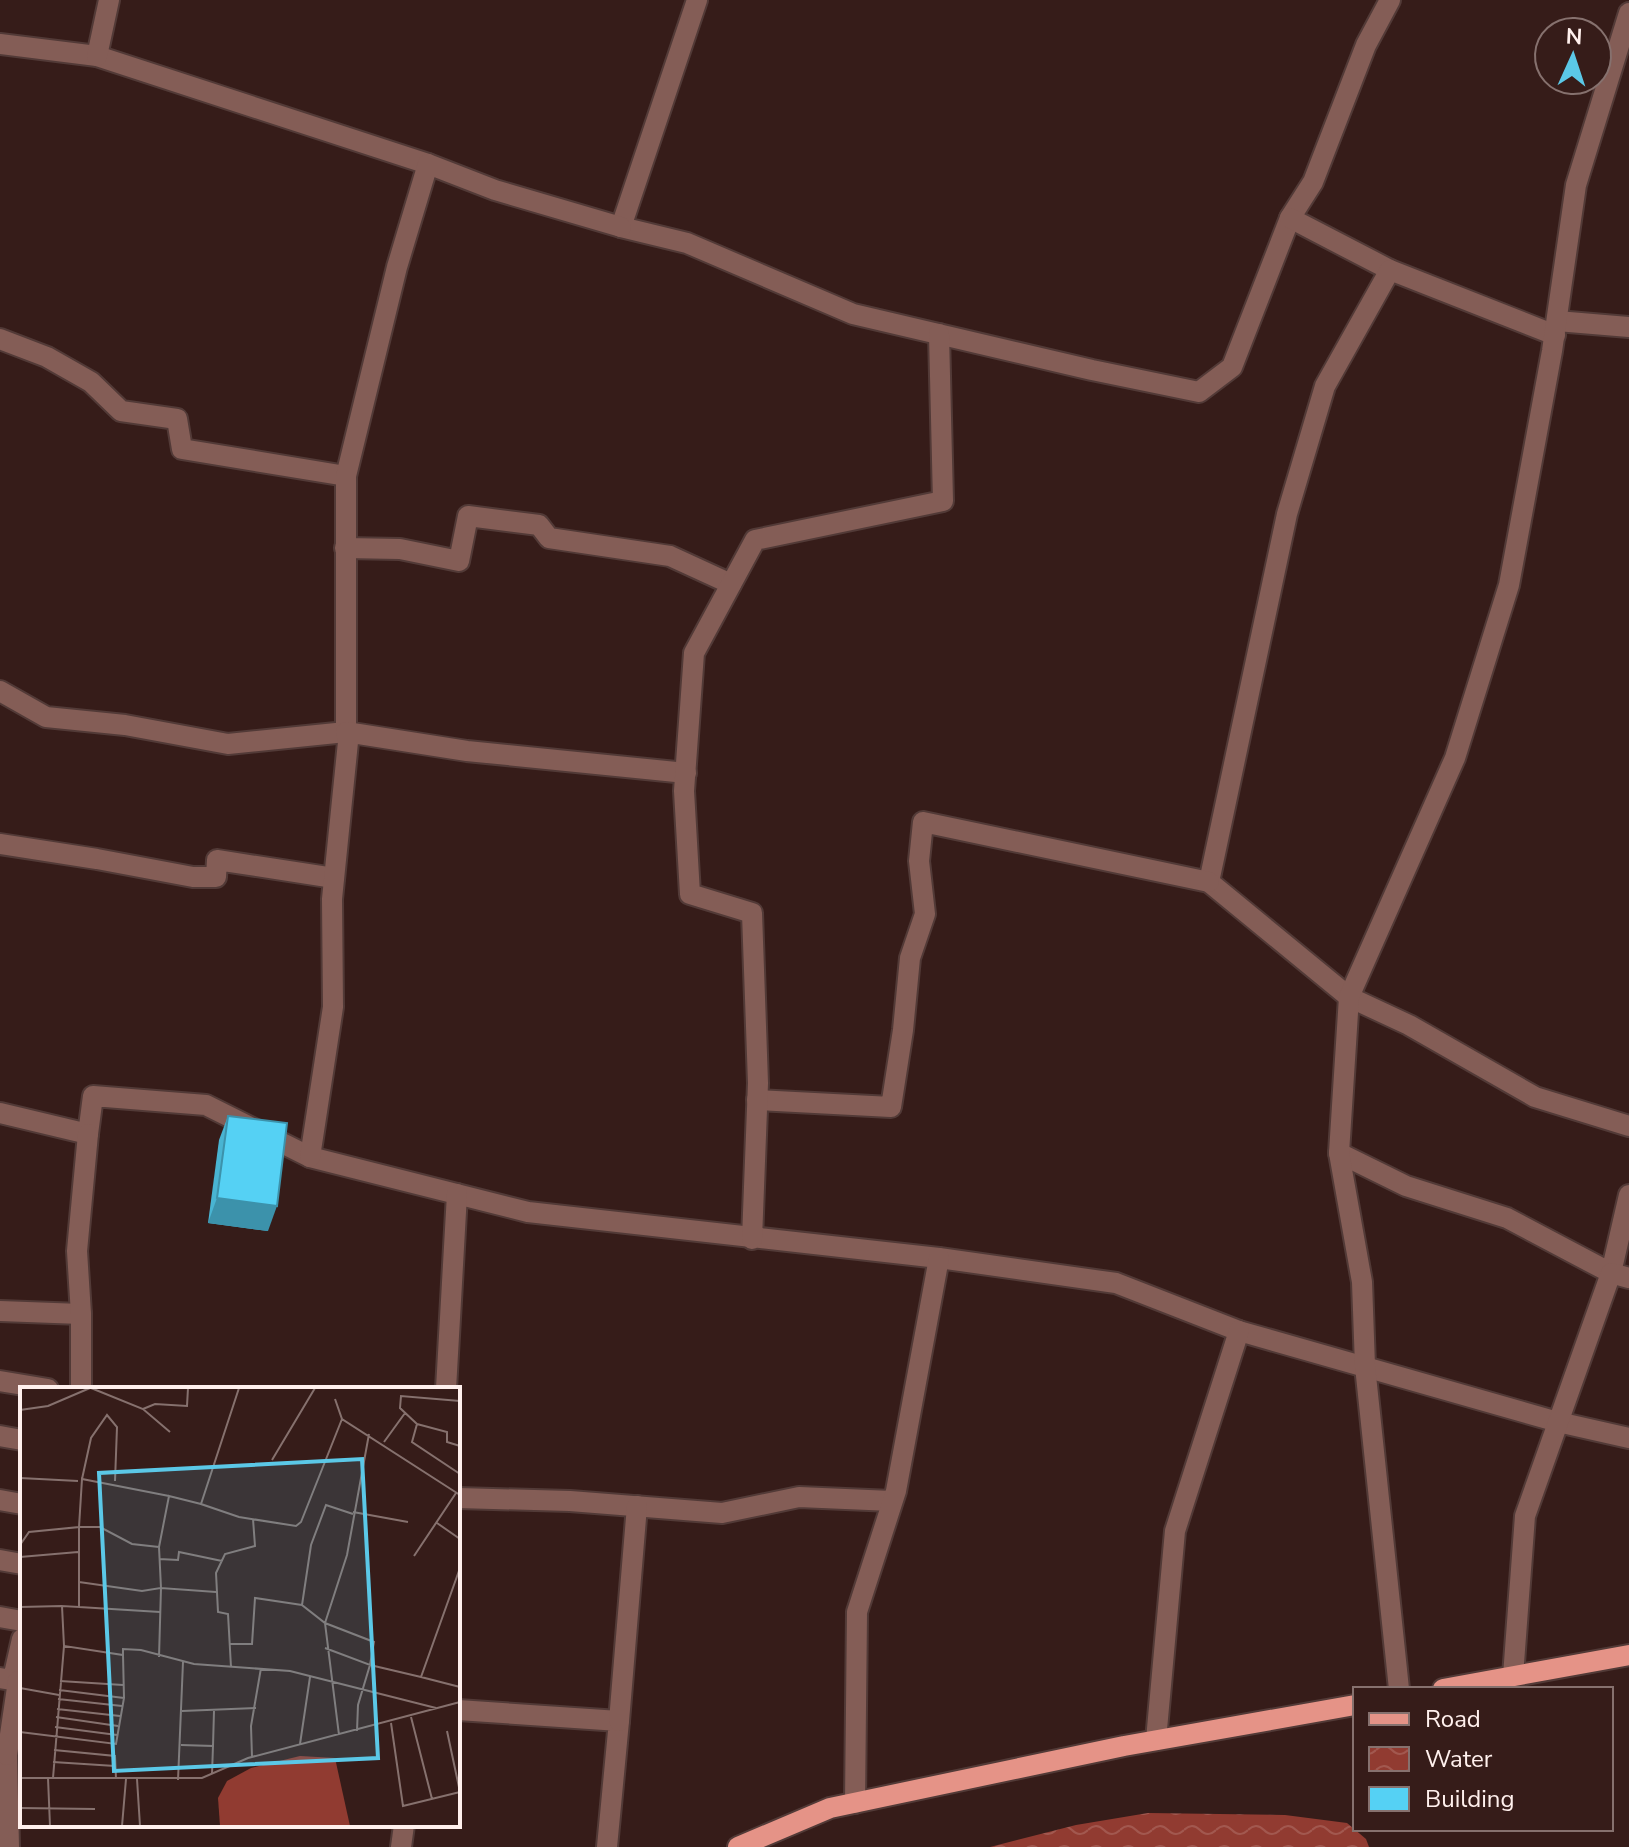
<svg xmlns="http://www.w3.org/2000/svg" width="1629" height="1847" viewBox="0 0 1629 1847" font-family="'Nunito Sans',sans-serif">
<style>
.water{fill:url(#water-waves)}
.lines{fill:none;stroke-linecap:round;stroke-linejoin:round}
.minor-casing{stroke:#523a37;stroke-width:24}
.major-casing{stroke:#523a37;stroke-width:24}
.minor{stroke:#845d56;stroke-width:20}
.major{stroke:#e59387;stroke-width:20}
.wall{fill:#49b4d2}
.shaded-wall{fill:#3c92ab}
.building{fill:#55d1f4;stroke:#3c92ab;stroke-width:2}
.inset-road{fill:none;stroke:#86716e;stroke-width:2}
.view{fill:#5bc8e7;fill-opacity:0.15;stroke:#5bc8e7;stroke-width:4}
.inset-edge{fill:none;stroke:#fff0ed;stroke-width:4}
</style>
<defs>
<pattern id="water-waves" width="16" height="10" patternUnits="userSpaceOnUse" patternTransform="scale(2)"><rect width="16" height="10" fill="#913b31"/><path d="M0 5q4-4 8 0t8 0" fill="none" stroke="#a2584f"/></pattern>
</defs>
<rect width="100%" height="100%" fill="#361c19"/>
<path class="water" d="M1148 1813 1285 1815 1347 1823 1366 1839 1369 1847H990L1076 1825Z"/>
<g class="lines">
<defs>
<g id="minor">
<path d="M697 0 621 227 687 243 853 314 1092 370 1199 392 1232 367 1290 218 1313 182 1366 45 1390 0"/>
<path d="M0 44 97 56 428 164"/>
<path d="M97 56 109 0"/>
<path d="M1290 218 1390 270"/>
<path d="M1557 321 1629 327"/>
<path d="M1555 335 1390 270 1325 386 1287 514 1209 882 1349 997 1409 1025 1535 1097 1629 1126"/>
<path d="M0 339 47 357 91 382 121 411 177 419 182 449 346 476"/>
<path d="M345 548 400 549 459 561 468 516 539 525 549 538 670 556 731 584"/>
<path d="M0 691 46 717 125 725 228 744 346 732V476L397 267 428 164 495 190 621 227"/>
<path d="M0 844 97 859 193 877H216L217 860 334 878"/>
<path d="M757 1100 891 1107 903 1030 910 958 925 914 919 861 923 822 1209 882"/>
<path d="M0 1113 88 1134 93 1096 206 1105 310 1157 528 1212 939 1258 1116 1283 1239 1331 1558 1422 1629 1438"/>
<path d="M1339 1153 1406 1186 1507 1218 1611 1273 1629 1195"/>
<path d="M310 1157 333 1007 332 899 348 742 346 732 467 751 686 773"/>
<path d="M752 1239 758 1083 752 913 690 894 684 791 694 653 755 540 943 501 939 334"/>
<path d="M0 1311 81 1314"/>
<path d="M0 1381 48 1389"/>
<path d="M81 1389V1314L77 1251 88 1134"/>
<path d="M446 1389 457 1194"/>
<path d="M0 1436 22 1440"/>
<path d="M458 1498 570 1501 722 1513 799 1497 892 1501"/>
<path d="M0 1500 22 1504"/>
<path d="M0 1560 22 1564"/>
<path d="M0 1617 22 1621"/>
<path d="M1513 1676 1525 1516 1611 1273 1629 1278"/>
<path d="M0 1678 18 1681 15 1670 22 1639"/>
<path d="M1399 1689 1365 1366 1362 1282 1339 1153 1349 997 1455 758 1509 585 1552 351 1576 185 1629 13"/>
<path d="M458 1710 619 1721 607 1847"/>
<path d="M619 1721 637 1506"/>
<path d="M1156 1740 1175 1531 1239 1331"/>
<path d="M0 1754 7 1755 9 1847"/>
<path d="M7 1755 18 1681"/>
<path d="M855 1803 857 1612 896 1491 939 1258"/>
<path d="M401 1847 404 1825"/>
</g>
<g id="major">
<path d="M1443 1689 1629 1655"/>
<path d="M738 1847 830 1808 1124 1746 1355 1705"/>
</g>
</defs>
<use href="#minor" class="minor-casing"/>
<use href="#major" class="major-casing"/>
<use href="#minor" class="minor"/>
<use href="#major" class="major"/>
</g>
<path class="wall" d="M228 1116 268 1231 208 1223 219 1140Z"/>
<path class="shaded-wall" d="M217 1198 277 1206 268 1231 208 1223Z"/>
<path class="building" d="M228 1116 287 1123 277 1206 217 1198Z"/>
<g transform="translate(20 1387)">
<rect width="440" height="440" fill="#361c19"/>
<path d="M280 369 315 371 330 439H200L198 411 207 394 231 381Z" fill="#913b31"/>
<path class="inset-road" d="M71 1 123 22 150 45M219 1 181 117 219 130 276 139 281 135 322 32M315 12 322 32 440 108M123 22 135 17 167 19 168 1M0 23 28 19 70 1M397 37 380 21 381 9 440 14M364 55 385 26M440 59 427 55V45L397 37 392 55 440 87M252 73 295 1M0 91 58 94M62 92 71 51 87 28 97 40 95 94M333 125 388 135M417 136 440 152M0 158 9 145 59 140 62 92 149 109M139 160 112 157 80 140H59V220L42 219 44 259 103 268V262L121 263 174 277 270 284 416 321M394 169 436 106M0 170 58 165M139 172 158 173 159 165 202 174M440 181 401 290 440 300M59 195 122 204 141 201 139 160 149 109 181 117M0 220 42 219M59 220 140 225M210 257H232L235 211 282 218M305 261 350 278 354 255 305 236 282 218 291 158 306 118 333 127M139 270 141 201 196 205M211 280 208 227 198 225 196 186 205 167 235 159 233 132M40 294 103 298M0 301 39 308M39 303 104 311M38 312 102 319M37 322 100 329M162 324 236 321M36 330 98 339M391 330 412 412M371 336 383 419 440 405 427 344M35 340 97 348M337 344 338 318 350 278 401 290M0 345 96 357 104 311 103 268M319 348 305 236 327 168 349 47M280 357 290 290M161 358 193 359 192 387M193 359 194 324M34 363 95 369 96 392M232 370 231 339 241 281M33 375 95 379M0 391H182L228 371 440 315M28 391 30 439M33 391 44 259M117 392 120 439M158 393 163 275M0 421 75 422M102 439 106 392"/>
<path class="view" d="M342 72 358 371 94 384 79 86Z"/>
<rect width="440" height="440" class="inset-edge"/>
</g>
<rect x="1353" y="1687" width="260" height="144" fill="#361c19" stroke="#86716e" stroke-width="2"/>
<rect x="1369" y="1713" width="40" height="12" fill="#e59387" stroke="#86716e" stroke-width="2"/>
<text x="1425" y="1727" font-size="24" fill="#fff0ed">Road</text>
<rect x="1369" y="1747" width="40" height="24" fill="url(#water-waves)" stroke="#86716e" stroke-width="2"/>
<text x="1425" y="1767" font-size="24" fill="#fff0ed">Water</text>
<rect x="1369" y="1787" width="40" height="24" fill="#55d1f4" stroke="#86716e" stroke-width="2"/>
<text x="1425" y="1807" font-size="24" fill="#fff0ed">Building</text>
<g transform="translate(1573 56) rotate(3)"><circle r="38" fill="#361c19" stroke="#86716e" stroke-width="2"/>
<path d="M0-6L14 30L0 20L-14 30Z" fill="#5bc8e7"/>
<text y="-12" font-size="22" font-weight="bold" text-anchor="middle" fill="#fff0ed">N</text>
</g>
</svg>
